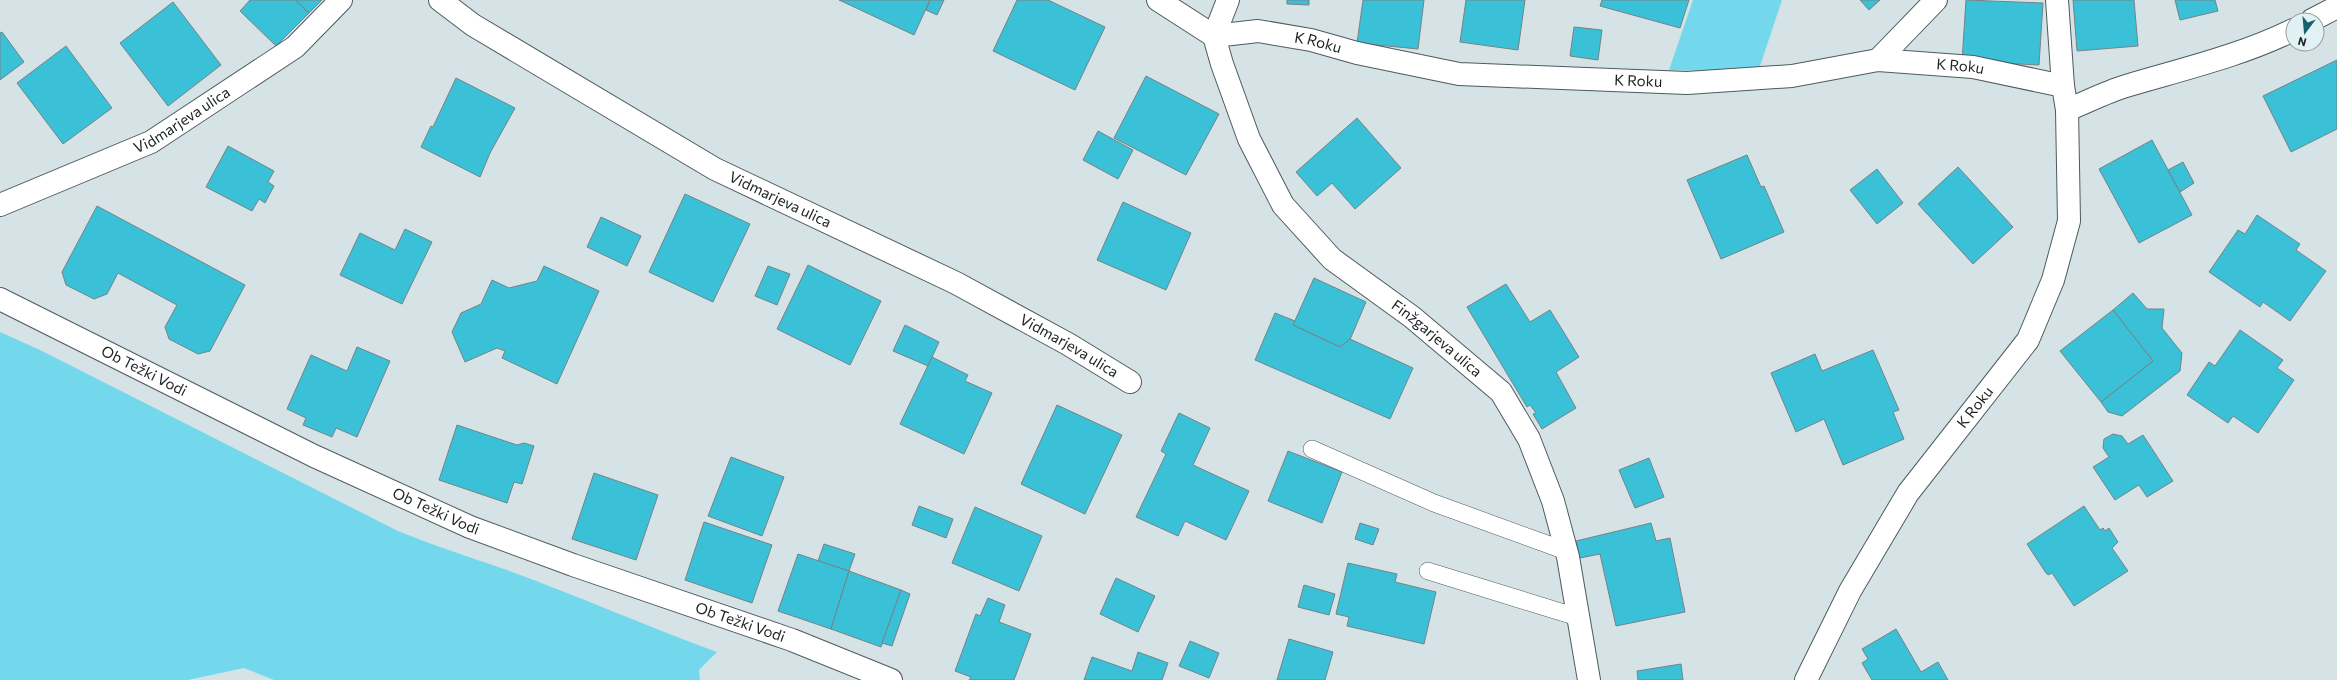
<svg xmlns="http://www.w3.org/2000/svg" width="2337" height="680" viewBox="0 0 2337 680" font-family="Commissioner,sans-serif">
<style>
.green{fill:#73d8eb}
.building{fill:#3ac1d8;stroke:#758386}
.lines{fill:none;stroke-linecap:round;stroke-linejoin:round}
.service-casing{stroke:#4e5b5e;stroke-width:18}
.minor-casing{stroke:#4e5b5e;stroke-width:24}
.service{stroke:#fff;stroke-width:17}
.minor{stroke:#fff;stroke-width:22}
.labels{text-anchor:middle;stroke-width:3.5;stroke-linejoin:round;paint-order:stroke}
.street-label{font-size:15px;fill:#1c2122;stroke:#e2f1f4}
</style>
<rect width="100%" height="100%" fill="#d5e3e6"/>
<g class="green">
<path d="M1693 0H1782L1758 72 1669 70Z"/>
<path d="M0 332 40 350 398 531C432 545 467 556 501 568 574 594 645 626 717 652L699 670 700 680H274L244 668 188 680H0Z"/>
</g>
<g class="building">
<path d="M250 0H296L309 13 276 46 240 11Z"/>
<path d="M295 0H322L309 13Z"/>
<path d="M839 0H930L914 35Z"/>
<path d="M930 0H944L937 15 926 10Z"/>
<path d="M1017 0H1048L1105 27 1075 90 993 51Z"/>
<path d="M1287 0H1309V5L1287 4Z"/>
<path d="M1363 0H1424L1418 49 1357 43Z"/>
<path d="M1466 0H1525L1518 50 1460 42Z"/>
<path d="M1602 0H1689L1680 28 1600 6Z"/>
<path d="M1860 0H1880L1869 10Z"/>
<path d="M1966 0 2043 3 2039 65 1962 61Z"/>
<path d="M2073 0H2134L2138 46 2077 51Z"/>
<path d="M2175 0H2215L2218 11 2180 20Z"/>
<path d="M173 2 221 65 168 106 120 43Z"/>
<path d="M1574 27 1602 30 1598 60 1570 56Z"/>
<path d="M2 32 24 62 0 80V33Z"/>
<path d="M66 46 112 108 63 144 17 83Z"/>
<path d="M2337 60V129L2291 152 2263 96Z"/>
<path d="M1146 76 1219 114 1186 175 1114 138Z"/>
<path d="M456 78 515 108 490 153 480 177 421 147 431 126 433 127Z"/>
<path d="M1357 118 1401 168 1355 209 1332 183 1317 196 1296 172Z"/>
<path d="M1098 131 1133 150 1118 179 1083 160Z"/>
<path d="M2152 140 2192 215 2139 243 2099 169Z"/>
<path d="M228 146 274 171 268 182 274 186 265 203 259 199 252 211 206 187Z"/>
<path d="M1747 155 1761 187 1764 186 1784 232 1721 259 1687 180Z"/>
<path d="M2183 162 2194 183 2180 192 2168 170Z"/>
<path d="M1958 167 2013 227 1973 264 1918 204Z"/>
<path d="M1877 169 1903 203 1877 224 1850 190Z"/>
<path d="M685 194 750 224 713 302 649 272Z"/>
<path d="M1123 202 1191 233 1166 290 1097 260Z"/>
<path d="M97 206 245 285 210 351 198 354 169 339 165 327 177 305 118 273 107 294 94 299 66 285 62 272Z"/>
<path d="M2257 215 2300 244 2296 250 2326 271 2290 321 2263 302 2260 307 2209 272 2238 230 2245 234Z"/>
<path d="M601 217 641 236 627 266 587 247Z"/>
<path d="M405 229 432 242 402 304 340 275 360 233 395 250Z"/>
<path d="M808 265 881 301 850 365 777 329Z"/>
<path d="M544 266 599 291 557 384 502 358 505 351 497 348 465 362 452 332 461 313 481 304 492 280 509 288 537 281Z"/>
<path d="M768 266 790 274 777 305 755 296Z"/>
<path d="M1314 278 1366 302 1349 342 1340 347 1293 325Z"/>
<path d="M1506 284 1530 322 1550 310 1579 357 1556 372 1576 408 1542 429 1533 414 1536 413 1530 405 1527 407 1467 307Z"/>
<path d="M2133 293 2147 309H2164L2162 328 2182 353 2180 371 2122 416 2108 412 2101 402 2153 361 2113 310Z"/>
<path d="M2113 310 2153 361 2101 402 2060 351Z"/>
<path d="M1275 313 1295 321 1293 325 1340 347 1350 339 1413 368 1390 419 1255 360Z"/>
<path d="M905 325 939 342 928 366 893 351Z"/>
<path d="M2240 330 2283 360 2277 368 2294 380 2258 433 2233 416 2228 423 2187 395 2209 362 2215 366Z"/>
<path d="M357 347 390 361 357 437 336 428 332 437 303 425 306 418 287 409 311 355 347 371Z"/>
<path d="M1873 350 1899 410 1893 412 1904 439 1843 465 1824 419 1796 432 1771 373 1815 354 1822 371Z"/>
<path d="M932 357 968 375 965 381 992 393 964 454 900 424Z"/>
<path d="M1057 405 1122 435 1085 514 1021 484Z"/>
<path d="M1179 413 1210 428 1193 465 1249 491 1226 540 1185 521 1178 536 1136 517 1166 454 1161 451Z"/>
<path d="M457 425 517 445 524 443 534 446 522 484 514 482 507 503 439 480Z"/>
<path d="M2113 434 2122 436 2128 444 2143 435 2173 481 2147 497 2139 485 2115 500 2093 467 2109 457 2103 448 2104 439Z"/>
<path d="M1288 451 1342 472 1322 523 1268 501Z"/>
<path d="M731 457 784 477 762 536 708 516Z"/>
<path d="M1649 458 1664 497 1635 508 1619 470Z"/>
<path d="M594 473 658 495 636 560 572 539Z"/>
<path d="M919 506 953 519 946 538 912 525Z"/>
<path d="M2084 506 2100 530 2103 528 2105 531 2109 528 2118 542 2112 548 2128 571 2074 606 2052 573 2048 575 2046 573 2027 544Z"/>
<path d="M975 507 1042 536 1019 591 952 563Z"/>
<path d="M704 522 772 545 752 603 685 580Z"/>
<path d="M1360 523 1379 529 1373 545 1355 539Z"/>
<path d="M1651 523 1656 541 1670 538 1685 612 1616 626 1600 554 1580 558 1576 541Z"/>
<path d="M824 544 855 554 849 571 818 561Z"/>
<path d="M798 554 849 571 831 629 778 611Z"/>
<path d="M1348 563 1397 574 1395 582 1436 592 1424 644 1347 626 1349 617 1336 614Z"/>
<path d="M849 571 901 590 881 647 831 629Z"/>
<path d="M1116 578 1155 596 1138 632 1100 614Z"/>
<path d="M1304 585 1335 594 1329 615 1298 607Z"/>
<path d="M901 590 910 594 892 646 882 643Z"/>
<path d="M988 598 1005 605 999 622 1031 634 1014 680H969L971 677 955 671 976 614 980 616Z"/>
<path d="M1896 629 1921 672 1938 662 1948 680H1872L1862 663 1868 659 1862 649Z"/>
<path d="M1289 639 1333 652 1325 680H1277Z"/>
<path d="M1190 641 1219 653 1209 678 1179 666Z"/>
<path d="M1138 652 1168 663 1162 680H1084L1092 657 1132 671Z"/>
<path d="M1681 664 1683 680H1638L1637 671Z"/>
</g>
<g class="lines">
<defs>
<g id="service">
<path d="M1312 449 1434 503 1566 551"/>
<path d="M1428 571 1577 617"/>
</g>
<g id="minor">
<path id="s1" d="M440 0 473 25 715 169 956 283 1068 344 1130 382"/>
<path id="s2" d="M1158 0 1214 36 1258 31 1311 40 1357 53 1459 74 1687 83 1792 76 1878 60 1973 67 2063 86 2067 110"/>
<path id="s3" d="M1228 0 1214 36 1222 64 1249 139 1283 205 1332 259 1412 317 1501 392 1529 439 1553 501 1568 557 1589 680"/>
<path d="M2057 0 2063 86"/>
<path d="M2312 20 2337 7"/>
<path d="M1878 60 1936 0"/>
<path id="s4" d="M0 205 151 142 295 47 341 0"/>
<path id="s5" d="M0 299 314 456 470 527 573 565 792 640 891 680"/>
<path id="s6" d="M1806 680 1850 591 1908 493 2028 340 2053 280 2069 221 2067 110C2087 102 2106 92 2126 86 2183 69 2240 56 2293 30"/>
</g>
</defs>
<use href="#service" class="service-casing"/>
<use href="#minor" class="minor-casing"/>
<use href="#service" class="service"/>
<use href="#minor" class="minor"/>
</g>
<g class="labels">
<g class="street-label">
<text dy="5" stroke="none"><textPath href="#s2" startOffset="172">K Roku</textPath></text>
<text dy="5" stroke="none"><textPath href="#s2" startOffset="820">K Roku</textPath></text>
<text dy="5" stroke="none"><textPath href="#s2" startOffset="496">K Roku</textPath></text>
<text dy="5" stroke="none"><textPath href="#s4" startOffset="201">Vidmarjeva ulica</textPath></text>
<text dy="5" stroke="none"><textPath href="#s1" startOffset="395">Vidmarjeva ulica</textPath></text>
<text dy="5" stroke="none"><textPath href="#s3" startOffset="426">Finžgarjeva ulica</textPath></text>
<text dy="5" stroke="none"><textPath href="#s1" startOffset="719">Vidmarjeva ulica</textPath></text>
<text dy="5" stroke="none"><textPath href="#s5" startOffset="161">Ob Težki Vodi</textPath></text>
<text dy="5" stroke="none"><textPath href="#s6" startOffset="322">K Roku</textPath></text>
<text dy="5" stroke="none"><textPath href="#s5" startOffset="485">Ob Težki Vodi</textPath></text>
<text dy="5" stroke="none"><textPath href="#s5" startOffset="809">Ob Težki Vodi</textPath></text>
</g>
</g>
<g transform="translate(2305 32) rotate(196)"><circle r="19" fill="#e2f1f4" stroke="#939ea0"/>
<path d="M0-3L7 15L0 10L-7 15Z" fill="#16626e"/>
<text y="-6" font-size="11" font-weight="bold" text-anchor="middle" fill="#1c2122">N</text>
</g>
</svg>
